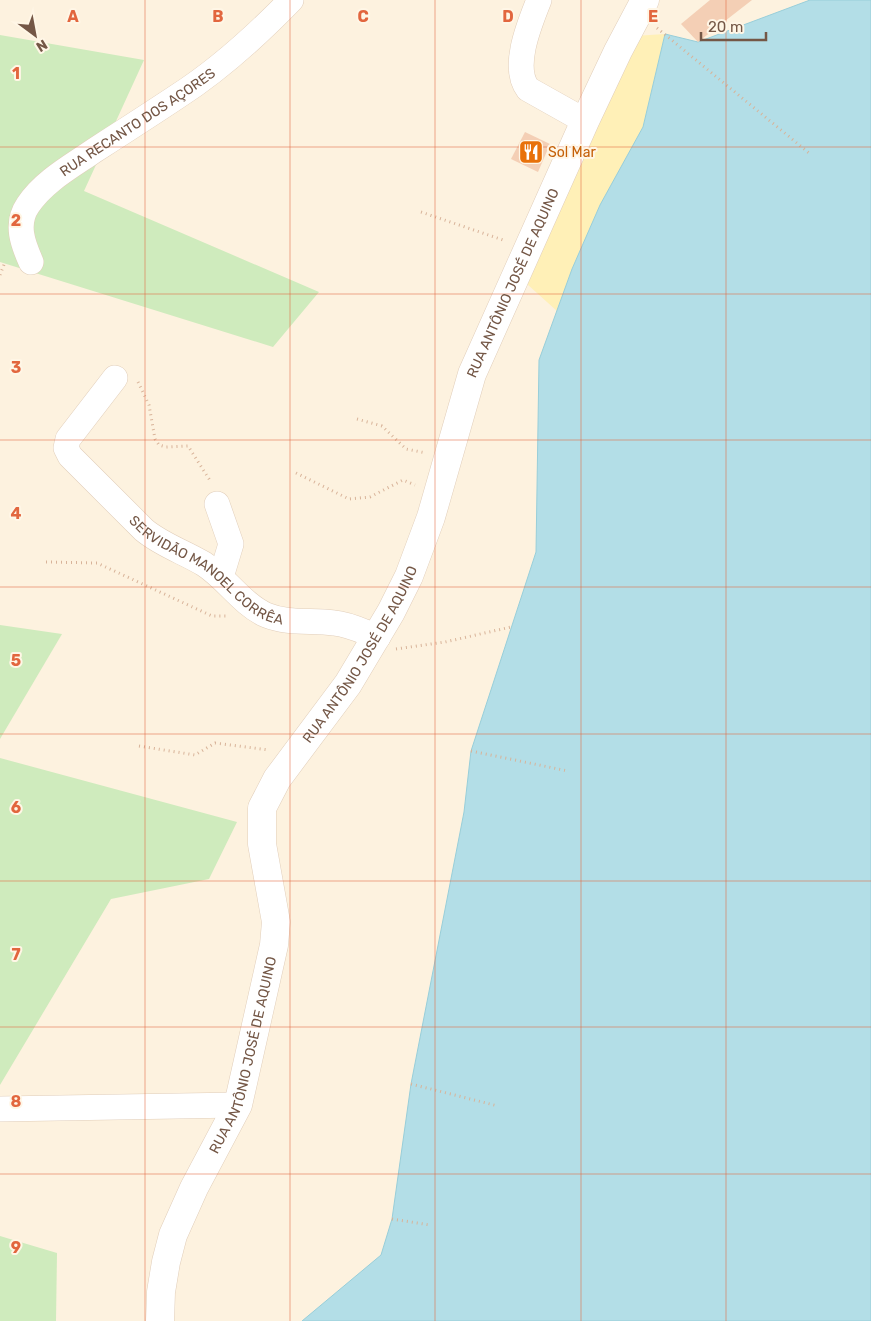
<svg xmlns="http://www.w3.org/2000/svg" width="871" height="1321" viewBox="0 0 871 1321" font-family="Rubik,sans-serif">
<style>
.green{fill:#cfebbd}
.sand{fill:#fff0b7}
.water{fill:#b3dee7;stroke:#98ced9}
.building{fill:#f4cfb5}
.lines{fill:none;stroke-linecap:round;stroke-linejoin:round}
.minor-casing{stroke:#e1ceba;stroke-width:26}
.tertiary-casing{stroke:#e1ceba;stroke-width:29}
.path{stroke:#d8b399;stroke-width:3;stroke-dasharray:1 4;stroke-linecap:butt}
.minor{stroke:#fff;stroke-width:25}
.tertiary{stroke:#fff;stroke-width:28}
.grid{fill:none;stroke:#e2663e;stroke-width:1;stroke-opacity:0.55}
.labels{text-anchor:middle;stroke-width:4;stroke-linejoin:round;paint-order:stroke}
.street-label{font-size:14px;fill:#745746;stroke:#fff6e6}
.food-label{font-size:14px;fill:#c56008;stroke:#fff6e6;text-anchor:start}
.grid-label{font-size:16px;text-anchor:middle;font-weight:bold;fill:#e2663e;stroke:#fff6e6;stroke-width:4;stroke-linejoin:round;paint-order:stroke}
</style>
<rect width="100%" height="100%" fill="#fdf2df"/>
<g class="green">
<path d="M0 35 144 60 84 191 319 292 273 347 0 262Z"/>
<path d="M0 625 62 634 0 739Z"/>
<path d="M0 758 237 822 209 879 111 899 0 1085Z"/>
<path d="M0 1236 57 1253 56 1321H0Z"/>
</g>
<path class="sand" d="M665 34 643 127 600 205 572 269 557 311 527 284 584 147 634 36Z"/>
<path class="water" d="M810 0H871V1321H302L381 1255 392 1219 411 1084 464 812 471 751 536 552 539 360 572 269 600 205 643 127 665 34 698 42Z"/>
<g class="building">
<path d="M710 0H752L698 42 681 24Z"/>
<path d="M525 132 550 144 538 172 511 159Z"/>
</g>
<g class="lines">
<defs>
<g id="minor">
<path d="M539 0C530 23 511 67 528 89L585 121"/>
<path id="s1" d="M31 262C23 244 15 224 28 205 44 181 72 166 95 150 123 132 151 114 178 96 220 69 256 36 291 0"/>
<path id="s2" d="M115 378 68 439 66 448 70 456 144 530C162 545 184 552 204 564 226 578 242 604 266 615 288 624 311 620 334 623 349 624 364 632 378 637"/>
<path d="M217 504 231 544 221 577"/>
<path d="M0 1109 238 1105"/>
</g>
<g id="tertiary">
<path id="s3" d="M160 1321 161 1292 166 1262 173 1235 194 1188 238 1105 274 945 276 922 262 844V808L277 779 348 684 391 612 409 576 431 517 472 374 585 121 618 51 645 0"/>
</g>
</defs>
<use href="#minor" class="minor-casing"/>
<use href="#tertiary" class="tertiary-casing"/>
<g class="path">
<path d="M657 28 809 153"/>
<path d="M421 212 506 241"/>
<path d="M0 275 5 262"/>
<path d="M138 382 149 405 155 439 159 445 166 447 188 446 211 482"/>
<path d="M357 419 382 426 406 449 426 453"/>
<path d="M296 473 349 499 370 497 403 480 415 485"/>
<path d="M46 562 97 563 212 616H226"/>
<path d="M396 649 445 642 511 627"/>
<path d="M139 746 195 755 215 743 269 750"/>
<path d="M471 751 568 771"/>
<path d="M411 1084 498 1106"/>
<path d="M392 1219 430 1225"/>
</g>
<use href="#minor" class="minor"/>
<use href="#tertiary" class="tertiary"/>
</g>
<path class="grid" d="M145 0V1321M290 0V1321M435 0V1321M581 0V1321M726 0V1321M0 147H871M0 294H871M0 440H871M0 587H871M0 734H871M0 881H871M0 1027H871M0 1174H871"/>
<defs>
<symbol id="restaurant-square" viewBox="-11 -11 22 22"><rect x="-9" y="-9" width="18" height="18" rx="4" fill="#e8710a" stroke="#fff6e6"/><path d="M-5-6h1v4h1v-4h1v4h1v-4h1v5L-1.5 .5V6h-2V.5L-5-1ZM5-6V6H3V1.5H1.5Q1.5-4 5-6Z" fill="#fff"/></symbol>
</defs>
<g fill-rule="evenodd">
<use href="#restaurant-square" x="517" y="138" width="28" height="28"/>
</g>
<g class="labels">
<g class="street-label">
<text dy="5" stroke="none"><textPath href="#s1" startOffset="198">RUA RECANTO DOS AÇORES</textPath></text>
<text dy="5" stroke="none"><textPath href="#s3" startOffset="1122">RUA ANTÔNIO JOSÉ DE AQUINO</textPath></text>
<text dy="5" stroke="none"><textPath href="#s2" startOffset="275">SERVIDÃO MANOEL CORRÊA</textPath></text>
<text dy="5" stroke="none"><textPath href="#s3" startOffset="718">RUA ANTÔNIO JOSÉ DE AQUINO</textPath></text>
<text dy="5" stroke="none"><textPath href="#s3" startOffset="282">RUA ANTÔNIO JOSÉ DE AQUINO</textPath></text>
</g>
<g class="food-label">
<text x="548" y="157">Sol Mar</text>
</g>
</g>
<g class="grid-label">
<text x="73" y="22">A</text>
<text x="218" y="22">B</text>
<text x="363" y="22">C</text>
<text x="508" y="22">D</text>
<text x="653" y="22">E</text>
<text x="16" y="79">1</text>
<text x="16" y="226">2</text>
<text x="16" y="373">3</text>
<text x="16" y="519">4</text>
<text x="16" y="666">5</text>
<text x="16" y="813">6</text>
<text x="16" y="960">7</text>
<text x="16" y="1107">8</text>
<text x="16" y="1253">9</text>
</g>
<g transform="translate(35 35) rotate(148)" stroke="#fff6e6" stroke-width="4" paint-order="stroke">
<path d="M0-4L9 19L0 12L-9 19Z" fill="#745746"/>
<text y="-8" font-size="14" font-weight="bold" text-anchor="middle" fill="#745746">N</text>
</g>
<path d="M701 32v8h65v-8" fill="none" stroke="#745746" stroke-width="2.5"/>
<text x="708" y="32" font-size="15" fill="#745746" stroke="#fff6e6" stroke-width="4" paint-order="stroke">20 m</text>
</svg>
